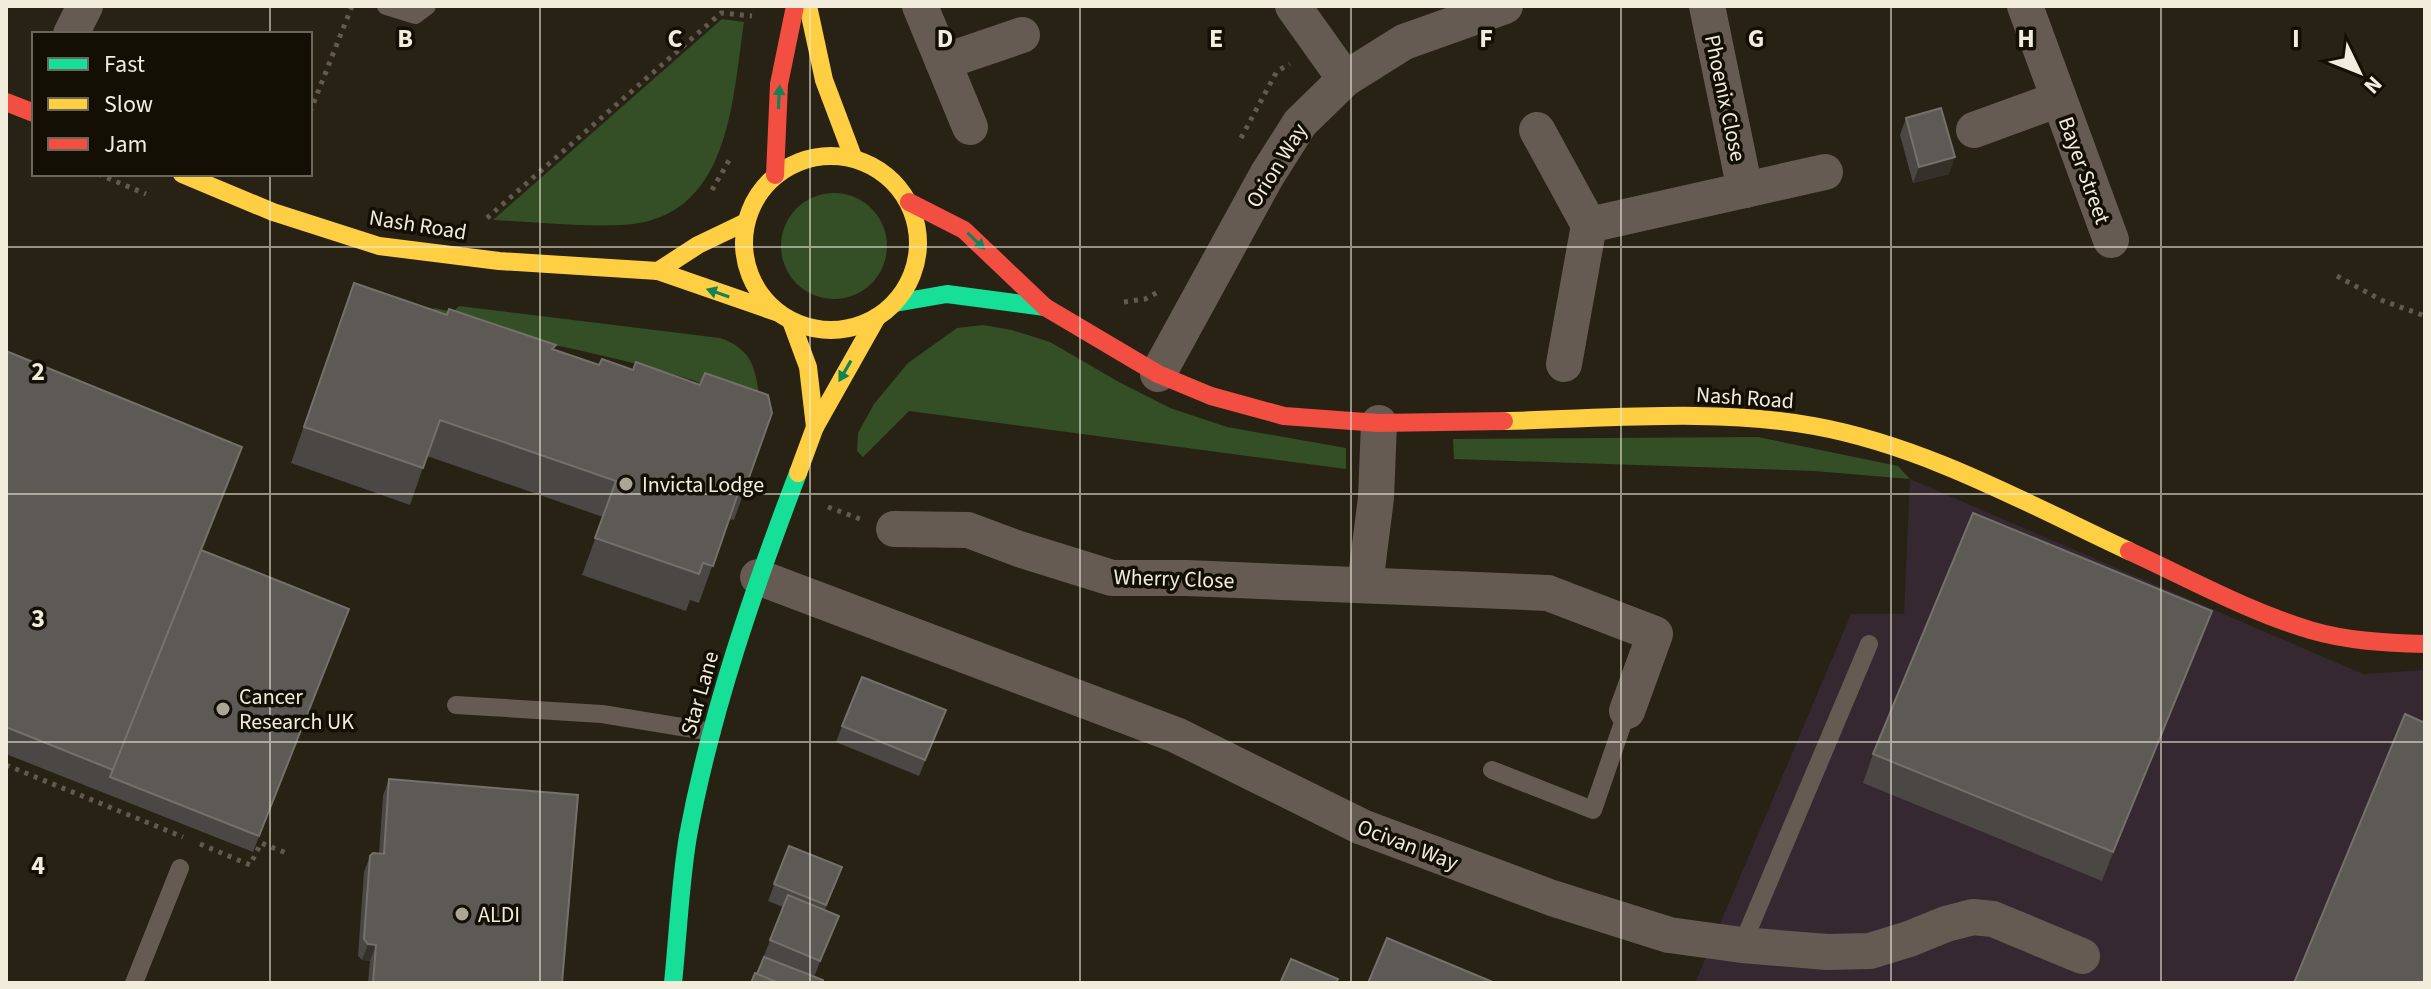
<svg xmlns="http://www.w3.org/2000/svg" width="2431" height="989" viewBox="0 0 2431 989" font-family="'Source Sans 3',sans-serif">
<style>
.industrial{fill:#352831}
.green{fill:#344e25}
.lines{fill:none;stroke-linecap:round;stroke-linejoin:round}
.path{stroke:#625a51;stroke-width:5;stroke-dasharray:4 6;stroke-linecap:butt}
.lane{stroke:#665b52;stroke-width:18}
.street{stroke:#665b52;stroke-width:36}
.fast{stroke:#16e098;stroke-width:18}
.slow{stroke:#ffcf43;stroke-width:18}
.jam{stroke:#f24e42;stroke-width:18}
.wall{fill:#4b4744}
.shaded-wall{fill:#35312a}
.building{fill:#5d5955;stroke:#74706a;stroke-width:2}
.oneway{fill:#158256}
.grid{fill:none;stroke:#f2ecdd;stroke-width:2;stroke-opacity:0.55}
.poi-dot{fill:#aba597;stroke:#130f05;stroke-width:3}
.labels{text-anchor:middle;stroke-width:7;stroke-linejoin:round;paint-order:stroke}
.street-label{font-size:22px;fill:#f2ecdd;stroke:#130f05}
.poi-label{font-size:22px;fill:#f2ecdd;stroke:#130f05;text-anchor:start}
.grid-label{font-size:26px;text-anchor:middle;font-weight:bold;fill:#f2ecdd;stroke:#130f05;stroke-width:7;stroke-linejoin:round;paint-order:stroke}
</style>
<rect width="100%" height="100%" fill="#272214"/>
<path class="industrial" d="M1910 479 2363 674 2425 670V983H1695L1851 614H1904Z"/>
<g class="green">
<path d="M722 19 744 22C732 102 730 220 622 225 579 227 536 222 493 220Z"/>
<circle cx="834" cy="246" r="53"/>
<path d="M459 306 720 338C754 350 755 369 760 400 737 406 714 387 692 380 607 353 517 338 430 319L434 308 453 312Z"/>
<path d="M983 325 1012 330 1050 342 1119 382 1170 408 1227 427 1346 448V469L909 411 863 457 857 451 858 433 874 404 908 363 957 328Z"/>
<path d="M1758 437 1898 466 1910 479 1814 471 1454 459 1453 439Z"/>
</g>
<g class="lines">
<g class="path">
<path d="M310 112 352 6"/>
<path d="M1241 138 1277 71 1290 64"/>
<path d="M98 174 146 194"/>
<path d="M712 190 731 157"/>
<path d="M487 218 721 13 752 16"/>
<path d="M2337 276 2381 300 2425 316"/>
<path d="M1124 302 1145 299 1160 291"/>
<path d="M828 507 860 519"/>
<path d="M6 765 183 837"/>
<path d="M200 844 250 865 261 843 289 854"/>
</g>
<g class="lane">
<path d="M386 6 415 15 427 6"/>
<path d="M456 705 602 714 712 732"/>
<path d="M1492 770 1593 810 1627 711"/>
<path d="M1742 945 1869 644"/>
<path d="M134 983 180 868"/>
</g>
<g class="street">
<path d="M920 6 970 127"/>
<path d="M1293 6 1345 79"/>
<path d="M1707 6 1745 190"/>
<path d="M2025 6 2111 240"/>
<path d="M71 34 85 6"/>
<path d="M943 62 1022 35"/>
<path d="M1537 130 1589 225 1564 364"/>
<path d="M1974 130 2059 99"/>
<path d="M1589 225 1825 172"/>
<path d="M1158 374 1267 175 1300 123 1345 79 1404 42 1505 6"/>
<path d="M894 529 968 530 1019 549 1112 578H1187L1548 593 1655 634 1627 711"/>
<path d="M758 577 1176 735 1362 827 1552 898 1669 935 1742 945 1827 952 1870 951 1909 939 1946 924 1973 917 1993 919 2082 956"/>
<path d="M1365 585 1376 498 1379 423"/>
</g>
<g class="fast">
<path d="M895 303 947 294 1045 307"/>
<path d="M673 983C678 935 680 884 688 836 711 712 753 591 798 473"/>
</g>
<g class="slow">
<path d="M808 6 824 80 853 157"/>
<circle cx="831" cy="243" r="87"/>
<path d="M182 174 273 212 379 246 499 261 658 271 779 313"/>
<path d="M658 271 698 245 746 222"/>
<path d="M791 321 808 367 815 427"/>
<path d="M1504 421C1606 419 1713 408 1814 426 1925 446 2028 504 2129 551"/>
<path d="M798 473 815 427 877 317"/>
</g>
<g class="jam">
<path d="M6 102 34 113"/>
<path d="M775 175 779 84 795 6"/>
<path d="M909 202 964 230 1045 307 1158 374 1211 396 1284 416 1379 423 1504 421"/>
<path d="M2129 551C2188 578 2247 611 2310 630 2347 641 2386 643 2425 644"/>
</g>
</g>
<g class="wall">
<path d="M1906 118 1949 174 1913 183 1900 135Z"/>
<path d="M447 315 599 365 633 370 772 413 734 520 729 519 699 603 690 600 686 611 582 575 603 517 427 456 410 505 291 463 341 320Z"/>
<path d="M6 351 242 447 202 551 343 625 253 852 6 754Z"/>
<path d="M2201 640 2102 881 1863 783 1873 754Z"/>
<path d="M946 710 919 776 836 742 842 726Z"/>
<path d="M389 779 562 983H368L370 961 362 960 358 956 364 872 370 856 379 854 383 796Z"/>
<path d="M789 846 836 883 825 910 832 932 814 977 757 974 783 907 768 901Z"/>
</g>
<g class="shaded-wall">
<path d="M1955 157 1949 174 1913 183 1919 167Z"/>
<path d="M242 447 234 471 104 793 113 770Z"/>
<path d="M2212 611 2201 640 2102 881 2113 852Z"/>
<path d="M368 944 376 945 370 961 362 960Z"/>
</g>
<g class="building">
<path d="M1941 108 1955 157 1919 167 1906 118Z"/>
<path d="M354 283 447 315 449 309 556 345 552 349 599 365 602 359 633 370 636 362 700 385 705 373 768 395 772 413 747 483 742 482 713 566 703 563 699 574 595 538 616 481 440 420 423 468 304 427Z"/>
<path d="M6 351 242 447 113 770 6 727Z"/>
<path d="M1973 513 2212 611 2113 852 1873 754Z"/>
<path d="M201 550 349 609 259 836 110 777Z"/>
<path d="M862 677 946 710 925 760 842 726Z"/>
<path d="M2405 714 2425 723V983H2294Z"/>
<path d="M389 779 578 795 562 983H373L376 945 368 944 364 939 370 856 373 853 384 854Z"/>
<path d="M789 846 842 867 826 905 774 884Z"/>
<path d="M788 895 839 916 820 961 770 940Z"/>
<path d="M1387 938 1495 983H1368Z"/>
<path d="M764 957 823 980 822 983H779L757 974Z"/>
<path d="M1291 959 1338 979 1336 983H1286L1281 981Z"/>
<path d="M755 973 779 983H751Z"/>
</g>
<defs><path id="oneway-solid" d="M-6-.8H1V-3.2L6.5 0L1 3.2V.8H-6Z" transform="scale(2)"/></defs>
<g class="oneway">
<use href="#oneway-solid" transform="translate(779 97) rotate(-87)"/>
<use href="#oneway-solid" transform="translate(976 241) rotate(44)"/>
<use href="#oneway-solid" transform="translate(718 293) rotate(-161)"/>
<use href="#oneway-solid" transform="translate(845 371) rotate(120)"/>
</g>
<path class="grid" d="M270 6V34M540 6V983M810 6V983M1080 6V983M1351 6V983M1621 6V983M1891 6V983M2161 6V983M270 174V983M6 247H2425M6 494H2425M6 742H2425"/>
<g class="poi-dot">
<circle cx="626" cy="484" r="8"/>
<circle cx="223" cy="709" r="8"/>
<circle cx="462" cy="914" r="8"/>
</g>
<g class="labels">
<g class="street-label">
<text transform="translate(1726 98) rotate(78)" y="8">Phoenix Close</text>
<text transform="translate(1276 165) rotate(-58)" y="8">Orion Way</text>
<text transform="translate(2085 170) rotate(70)" y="8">Bayer Street</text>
<text transform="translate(418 224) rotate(9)" y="8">Nash Road</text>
<text transform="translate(1745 397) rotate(4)" y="8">Nash Road</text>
<text transform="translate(1174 578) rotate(2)" y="8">Wherry Close</text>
<text transform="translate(699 693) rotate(-74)" y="8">Star Lane</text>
<text transform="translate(1408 844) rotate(21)" y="8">Ocivan Way</text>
</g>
<g class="poi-label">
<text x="642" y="492">Invicta Lodge</text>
<text x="239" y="704">Cancer<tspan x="239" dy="25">Research UK</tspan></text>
<text x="478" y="922">ALDI</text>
</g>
</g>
<g class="grid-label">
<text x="405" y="47">B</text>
<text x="675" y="47">C</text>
<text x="945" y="47">D</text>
<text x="1216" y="47">E</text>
<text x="1486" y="47">F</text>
<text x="1756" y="47">G</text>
<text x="2026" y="47">H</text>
<text x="2296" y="47">I</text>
<text x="38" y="380">2</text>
<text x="38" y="627">3</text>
<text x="38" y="874">4</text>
</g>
<rect width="2431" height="989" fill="none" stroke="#f2ecdd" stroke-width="16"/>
<rect x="32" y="32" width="280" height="144" fill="#130f05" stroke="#6c675b" stroke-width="2"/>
<rect x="48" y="58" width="40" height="12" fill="#16e098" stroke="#6c675b" stroke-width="2"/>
<text x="104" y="72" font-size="24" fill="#f2ecdd">Fast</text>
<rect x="48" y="98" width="40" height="12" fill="#ffcf43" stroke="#6c675b" stroke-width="2"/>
<text x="104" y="112" font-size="24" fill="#f2ecdd">Slow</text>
<rect x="48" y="138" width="40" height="12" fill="#f24e42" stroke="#6c675b" stroke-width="2"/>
<text x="104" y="152" font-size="24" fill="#f2ecdd">Jam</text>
<g transform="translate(2359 72) rotate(133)" stroke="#130f05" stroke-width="6" paint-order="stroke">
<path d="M0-6L14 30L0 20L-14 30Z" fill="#f2ecdd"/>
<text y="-12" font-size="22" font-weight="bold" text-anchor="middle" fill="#f2ecdd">N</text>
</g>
</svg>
